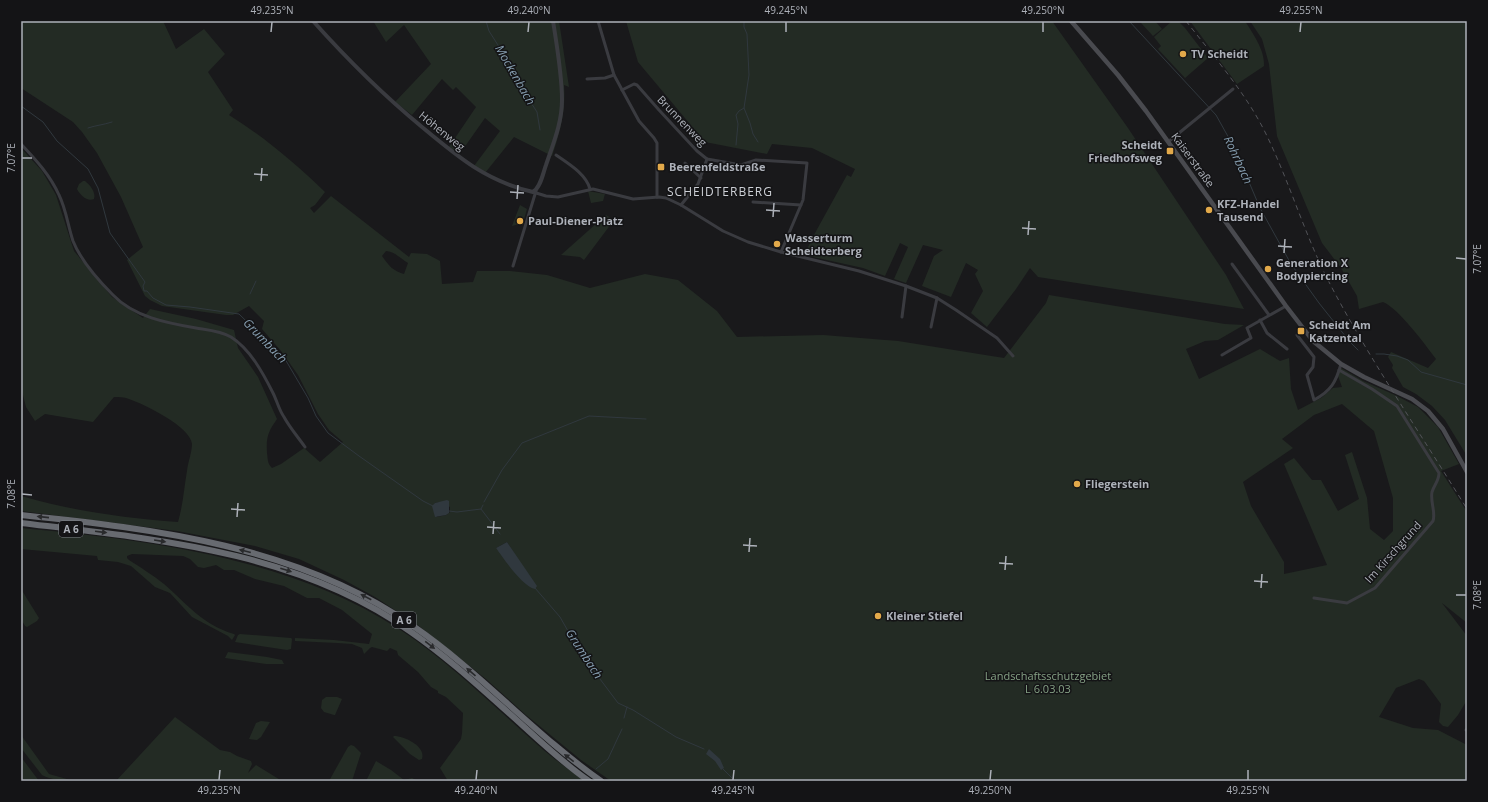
<svg xmlns="http://www.w3.org/2000/svg" width="1488" height="802" viewBox="0 0 1488 802" font-family="'Open Sans',sans-serif">
<style>
.green{fill:#232b24;fill-rule:evenodd}
.water{fill:#30383e}
.lines{fill:none;stroke-linecap:round;stroke-linejoin:round}
.stream{stroke:#30383e;stroke-width:1}
.minor{stroke:#3a3b40;stroke-width:3}
.tertiary{stroke:#3a3b40;stroke-width:4}
.secondary{stroke:#494a4f;stroke-width:4.5}
.motorway{stroke:#676a70;stroke-width:6}
.rail{stroke:#525358;stroke-width:1;stroke-dasharray:5 4;stroke-linecap:butt}
.oneway{fill:#292a2c}
.ticks{fill:none;stroke:#adb1b9;stroke-width:1.5}
.poi-dot{fill:#e2a94a;stroke:#141416;stroke-width:1.5}
.labels{text-anchor:middle;stroke-width:3;stroke-linejoin:round;paint-order:stroke}
.shield{fill:#141416;stroke:#7f8288;stroke-width:1}
.shield-label{font-size:10px;font-weight:bold;fill:#adb1b9}
.poi-label{font-size:11px;font-weight:bold;fill:#adb1b9;stroke:#141416;text-anchor:start}
.street-label{font-size:11px;fill:#adb1b9;stroke:#141416}
.park-label{font-size:11px;fill:#86a286;stroke:#141416}
.water-label{font-size:12px;font-style:italic;fill:#879fb1;stroke:#141416}
.neighbourhood-label{font-size:12px;letter-spacing:1px;fill:#cdd0d6;stroke:#141416}
.neatline{fill:none;stroke:#adb1b9;stroke-width:1.5}
.ticks-label{font-size:10px;text-anchor:middle;fill:#adb1b9}
</style>
<rect width="100%" height="100%" fill="#19191b"/>
<g class="green">
<path d="M21 21H163L176 49 204 29 225 54 208 72 233 110 229 115C264 137 295 163 325 192L315 205 310 208 314 213 331 196 409 257 411 253 427 254 440 261 442 284 473 282 477 271H510L547 275 590 288 645 274 678 280 717 311 737 337 823 335 898 341 1004 358 1046 303 1049 295 1225 324 1244 325 1218 340 1205 341 1186 349 1199 379 1260 349 1280 361 1289 358 1291 389 1298 410 1321 398 1333 388 1342 387 1338 376 1341 368 1363 381 1395 395 1418 407 1438 427 1459 464 1441 471 1467 512V623L1442 603 1467 636V700L1458 715 1448 727 1443 726 1439 722 1441 704 1424 681 1419 679 1396 688 1379 717 1413 728 1438 730 1467 745V781H611L581 760 526 715 486 679 419 626 375 597 344 580 299 559 255 546 177 531 21 511V496C72 511 125 518 178 522 183 505 184 488 187 471 188 462 192 452 192 444 191 427 144 404 129 399 124 397 119 397 114 397L93 422 45 414 35 421 26 407 21 387V148L42 171 56 195 74 251 112 297 143 318 150 309 196 319 234 330 238 348 258 377 277 419C268 432 266 437 267 453 268 459 267 463 272 468L281 464 304 448 320 462 343 442 329 430 318 414 298 375 281 351 262 329 264 321 249 306 233 315H226L162 306 150 300 145 296 127 260 143 247 121 197 97 153 82 132 73 122 21 88ZM386 251C394 251 401 259 408 263L404 274C393 271 389 266 382 256ZM1342 404 1374 431 1393 498V531L1384 540 1370 529 1367 498 1352 452 1345 455 1359 499 1338 511 1321 480H1312L1294 458 1284 464 1327 565 1284 574V562L1251 506 1243 482 1293 448 1282 439 1314 415ZM440 502 450 507V512L446 515 437 517 433 506 435 503ZM507 542 520 563 496 548Z"/>
<path d="M373 21H559L569 87 564 85C566 110 560 133 552 156L514 137 485 173 474 166 500 131 485 118 459 155 449 147 476 107 456 87 453 90 442 79 412 115 395 102 431 64 404 25 386 42Z"/>
<path d="M626 21H1052L1128 128 1226 275 1244 309 1038 277 1030 268 1016 289 987 327 971 313 983 291 975 274 978 270 966 263 951 297 922 286 934 256 943 250 923 245 906 283 894 279 908 247 900 243 885 276 863 268 804 255 815 233 847 175 851 177 855 169 812 148 772 144 767 154 705 142 638 62Z"/>
<path d="M1143 21H1155L1162 29 1153 36 1141 23Z"/>
<path d="M1172 21 1179 22 1185 28 1208 58 1185 78 1158 49 1161 46 1154 37Z"/>
<path d="M1190 21H1245C1253 34 1265 50 1264 66L1237 84Z"/>
<path d="M1250 21H1467V456L1445 420 1432 406 1416 394 1403 387 1392 368 1393 365 1388 357 1391 352 1428 368 1436 359C1424 343 1399 309 1383 302L1359 309 1357 296 1341 268 1322 243 1279 141 1277 136 1269 64 1262 39Z"/>
<path d="M83 181H85C90 185 96 192 94 199 87 202 80 195 77 189L79 184Z"/>
<path d="M588 191 605 194 603 201 591 203Z"/>
<path d="M520 205 527 209 523 223 512 226Z"/>
<path d="M606 215 614 220 584 260 580 257 561 255Z"/>
<path d="M21 528C149 540 290 558 399 629 450 662 493 706 539 746 553 759 569 769 584 781H448L440 768 461 739 462 733 463 713 446 697 438 693V691L431 687 418 672 398 655 397 651 390 648 387 651 372 647 370 648 364 654 362 648 352 644 337 643 295 641V638L334 640 369 644 372 634 342 610 319 598H307L284 586 255 579 234 570H224L216 565 204 568 198 567 190 559 183 556 132 554 127 556V558L129 560C140 567 154 576 164 584 187 604 203 625 234 634L235 635 232 640 228 636 192 617 170 593 155 587 131 566 118 562 98 560 97 556 21 549Z"/>
<path d="M21 589 39 618 37 621 27 627 25 626 21 619Z"/>
<path d="M240 634 291 638 292 639 291 649 287 650 235 642 238 635Z"/>
<path d="M228 652 267 657 282 660 284 664H266L225 658Z"/>
<path d="M326 697H337L342 699 335 715H334L324 712 321 708 322 700Z"/>
<path d="M175 717 220 750 230 752 237 756 251 761 252 764 248 773 256 765 282 781H116Z"/>
<path d="M261 721 270 722 261 737 257 740 249 739 256 723Z"/>
<path d="M21 735 49 774 74 781C63 781 51 780 42 775L21 748Z"/>
<path d="M394 736C404 736 426 746 422 759L419 760 410 754 393 737Z"/>
<path d="M351 745 354 746 361 753 352 781H329L348 747Z"/>
<path d="M21 757 39 781H21Z"/>
<path d="M376 761 391 770 404 780 412 778 418 781H366Z"/>
</g>
<g class="water">
<path d="M447 500 449 501V513L446 515 435 517 432 506 435 503Z"/>
<path d="M507 542 537 586 535 589C522 586 504 559 496 548Z"/>
<path d="M709 749 720 759 724 768 721 770 715 761 706 754Z"/>
</g>
<g class="lines">
<g class="stream">
<path d="M486 21 489 31 503 53 517 81 537 112 540 130"/>
<path d="M744 21V27L747 34 749 75 744 108 750 123 753 134 758 142"/>
<path d="M1129 21 1216 115 1235 149 1260 208 1291 264 1319 303 1350 342 1358 350"/>
<path d="M21 106 43 122 57 141 88 169 98 188 110 233 145 282 143 286 144 291H147L153 298 166 305 190 307 239 314 285 359 308 398 316 416 328 433 359 456 423 501 433 506"/>
<path d="M88 128C97 125 103 125 112 122"/>
<path d="M736 145 738 124 736 115 739 111 744 108"/>
<path d="M250 294 256 281"/>
<path d="M1376 354H1384L1397 356 1408 360 1421 372 1467 385"/>
<path d="M484 502 502 470 522 443 589 416 646 419"/>
<path d="M481 509 483 505"/>
<path d="M449 511 457 512 481 509 500 534"/>
<path d="M535 588 560 617 568 631 578 643 580 652 588 659 591 667 618 703 633 710 676 737 704 749"/>
<path d="M624 718 627 707"/>
<path d="M596 769 608 759 622 729"/>
<path d="M723 769 735 781"/>
</g>
<g class="minor">
<path d="M598 21 614 75 639 121 654 138 657 143V197"/>
<path d="M587 79 605 78 614 75"/>
<path d="M622 90 634 84 637 85 659 110 697 151 707 159 741 165 756 160 807 163 803 200 781 252"/>
<path d="M1168 142 1233 89"/>
<path d="M21 144C36 160 50 175 59 195 66 209 68 226 73 241 81 261 98 280 113 295 134 317 167 323 196 328 208 330 221 331 231 337 250 349 263 373 273 393 277 401 279 410 284 417 290 428 298 437 305 447"/>
<path d="M556 155C569 164 586 174 590 189"/>
<path d="M685 163 701 178"/>
<path d="M533 192 546 196 558 197 593 189 633 199 659 197 666 198 681 205 723 231 748 242 781 252 859 271 906 286 937 298 956 310 997 338 1013 356"/>
<path d="M753 202 801 205"/>
<path d="M681 205 698 184 707 159"/>
<path d="M1232 264 1269 315"/>
<path d="M513 266 536 191"/>
<path d="M902 317 906 286"/>
<path d="M1260 320 1267 333 1287 349"/>
<path d="M931 327 937 298"/>
<path d="M1297 335 1314 357 1313 367 1307 375 1314 400C1331 391 1336 382 1341 364"/>
<path d="M1222 355 1251 338 1247 328 1286 306"/>
<path d="M1314 598 1347 603 1375 588 1433 521C1436 512 1430 502 1432 492 1434 485 1439 481 1439 473L1397 406 1372 389 1339 370"/>
<path d="M1466 730 1467 729"/>
</g>
<path class="tertiary" d="M313 21C347 59 382 94 422 127 458 157 486 181 533 192 541 187 543 173 546 165 553 144 562 123 562 100 562 75 557 46 553 21"/>
<path class="secondary" d="M1071 21 1118 75 1146 111 1286 306 1313 341 1341 364 1364 377 1412 399 1428 411 1443 429 1467 472"/>
<g class="motorway">
<path d="M21 515C156 529 299 546 413 626 480 672 534 734 601 781"/>
<path d="M21 523C155 539 298 551 411 632 450 659 485 692 520 723 542 743 564 764 589 781"/>
</g>
<path class="rail" d="M1186 21C1214 57 1246 93 1266 134 1290 183 1305 236 1330 284 1371 362 1421 434 1467 509"/>
</g>
<defs><path id="oneway-solid" d="M-6-.8H1V-3.2L6.5 0L1 3.2V.8H-6Z"/></defs>
<g class="oneway">
<use href="#oneway-solid" transform="translate(43 517) rotate(-174)"/>
<use href="#oneway-solid" transform="translate(101 532) rotate(7)"/>
<use href="#oneway-solid" transform="translate(160 541) rotate(9)"/>
<use href="#oneway-solid" transform="translate(245 551) rotate(-166)"/>
<use href="#oneway-solid" transform="translate(286 570) rotate(18)"/>
<use href="#oneway-solid" transform="translate(366 597) rotate(-152)"/>
<use href="#oneway-solid" transform="translate(430 645) rotate(37)"/>
<use href="#oneway-solid" transform="translate(471 672) rotate(-139)"/>
<use href="#oneway-solid" transform="translate(569 758) rotate(-142)"/>
</g>
<path class="ticks" d="M271 32 272 22M528 32 529 22M786 32V22M1043 32V22M1300 32 1301 22M22 158H32M254 174 268 175M261 181 262 168M510 192 524 193M517 199 518 185M766 210 780 211M773 217 774 203M1022 228 1036 229M1028 235 1029 221M1278 246 1292 247M1284 253 1285 239M1456 258 1466 259M22 494 32 495M231 509 245 510M237 517 238 503M487 527 501 528M493 534 494 521M743 545 757 546M749 552 750 538M999 563 1013 564M1005 570 1006 556M1254 581 1268 582M1261 588 1262 574M1456 595H1466M219 780 220 770M476 780 477 770M733 780 734 770M990 780 991 770M1248 780V770"/>
<g class="poi-dot">
<circle cx="1183" cy="54" r="4"/>
<rect x="1166" y="147" width="8" height="8" rx="2"/>
<rect x="657" y="163" width="8" height="8" rx="2"/>
<circle cx="1209" cy="210" r="4"/>
<circle cx="520" cy="221" r="4"/>
<circle cx="777" cy="244" r="4"/>
<circle cx="1268" cy="269" r="4"/>
<rect x="1297" y="327" width="8" height="8" rx="2"/>
<circle cx="1077" cy="484" r="4"/>
<circle cx="878" cy="616" r="4"/>
</g>
<g class="labels">
<g class="shield">
<rect x="59" y="521" width="24" height="16" rx="3"/>
<rect x="392" y="612" width="24" height="16" rx="3"/>
</g>
<g class="shield-label">
<text x="71" y="533">A 6</text>
<text x="404" y="624">A 6</text>
</g>
<g class="poi-label">
<text x="1191" y="58">TV Scheidt</text>
<text x="1162" y="149" text-anchor="end">Scheidt<tspan x="1162" dy="13">Friedhofsweg</tspan></text>
<text x="669" y="171">Beerenfeldstraße</text>
<text x="1217" y="208">KFZ-Handel<tspan x="1217" dy="13">Tausend</tspan></text>
<text x="528" y="225">Paul-Diener-Platz</text>
<text x="785" y="242">Wasserturm<tspan x="785" dy="13">Scheidterberg</tspan></text>
<text x="1276" y="267">Generation X<tspan x="1276" dy="13">Bodypiercing</tspan></text>
<text x="1309" y="329">Scheidt Am<tspan x="1309" dy="13">Katzental</tspan></text>
<text x="1085" y="488">Fliegerstein</text>
<text x="886" y="620">Kleiner Stiefel</text>
</g>
<g class="street-label">
<text transform="translate(682 121) rotate(46)" y="4">Brunnenweg</text>
<text transform="translate(442 131) rotate(39)" y="4">Höhenweg</text>
<text transform="translate(1193 160) rotate(54)" y="4">Kaiserstraße</text>
<text transform="translate(1393 552) rotate(-48)" y="4">Im Kirschgrund</text>
</g>
<g class="park-label">
<text x="1048" y="680">Landschaftsschutzgebiet<tspan x="1048" dy="13">L 6.03.03</tspan></text>
</g>
<g class="water-label">
<text transform="translate(515 75) rotate(60)" y="4">Mockenbach</text>
<text transform="translate(1238 160) rotate(65)" y="4">Rohrbach</text>
<text transform="translate(265 341) rotate(46)" y="4">Grumbach</text>
<text transform="translate(584 654) rotate(57)" y="4">Grumbach</text>
</g>
<g class="neighbourhood-label">
<text x="720" y="196">SCHEIDTERBERG</text>
</g>
</g>
<rect width="1488" height="802" fill="none" stroke="#141416" stroke-width="44"/>
<rect x="22" y="22" width="1444" height="758" class="neatline"/>
<g class="ticks-label">
<text x="272" y="14">49.235°N</text>
<text x="529" y="14">49.240°N</text>
<text x="786" y="14">49.245°N</text>
<text x="1043" y="14">49.250°N</text>
<text x="1301" y="14">49.255°N</text>
<text transform="translate(11 158) rotate(-90)" y="4">7.07°E</text>
<text transform="translate(1477 259) rotate(-90)" y="4">7.07°E</text>
<text transform="translate(11 494) rotate(-90)" y="4">7.08°E</text>
<text transform="translate(1477 595) rotate(-90)" y="4">7.08°E</text>
<text x="219" y="794">49.235°N</text>
<text x="476" y="794">49.240°N</text>
<text x="733" y="794">49.245°N</text>
<text x="990" y="794">49.250°N</text>
<text x="1248" y="794">49.255°N</text>
</g>
</svg>
